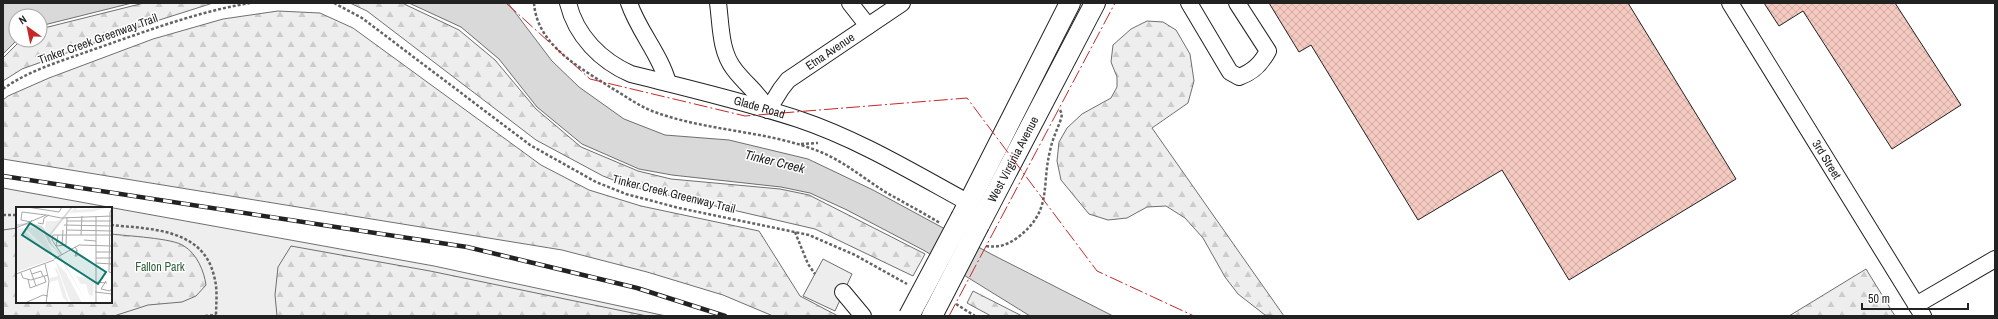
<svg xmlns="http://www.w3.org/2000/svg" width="1998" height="319" viewBox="0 0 1998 319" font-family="'Archivo Narrow',sans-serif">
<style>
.green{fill:#eee;stroke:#6f6f6f;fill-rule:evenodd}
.forest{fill:url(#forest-firs);stroke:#6f6f6f}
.parking{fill:#ededed;stroke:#6f6f6f}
.water{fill:#d9d9d9;stroke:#6f6f6f}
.building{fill:url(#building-cross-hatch);stroke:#222}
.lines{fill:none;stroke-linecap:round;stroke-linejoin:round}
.minor-casing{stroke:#222;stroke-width:18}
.major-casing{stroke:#222;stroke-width:22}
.path{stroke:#646464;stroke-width:2.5;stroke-dasharray:3 2;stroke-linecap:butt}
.minor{stroke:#fff;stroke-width:16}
.major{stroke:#fff;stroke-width:20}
.rail-casing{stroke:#222;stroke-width:4.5}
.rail{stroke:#fff;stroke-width:3;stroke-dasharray:9;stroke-linecap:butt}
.major-bridge-casing{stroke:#222;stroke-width:22;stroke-linecap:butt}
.major-bridge{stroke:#fff;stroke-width:20}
.power{stroke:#c62828;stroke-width:1;stroke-dasharray:14 3 2 3;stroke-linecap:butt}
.labels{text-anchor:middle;stroke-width:3;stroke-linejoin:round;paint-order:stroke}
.street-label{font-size:12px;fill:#222;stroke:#fff}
.park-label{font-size:12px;fill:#2f5e38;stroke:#fff}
.water-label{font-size:13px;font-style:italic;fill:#222;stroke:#fff}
.inset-river{fill:none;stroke:#d9d9d9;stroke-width:2}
.inset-road{fill:none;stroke:#a7a7a7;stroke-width:1}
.view{fill:#0f766e;fill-opacity:0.15;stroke:#0f766e;stroke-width:2}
.inset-edge{fill:none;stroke:#222;stroke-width:2}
</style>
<defs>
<pattern id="forest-firs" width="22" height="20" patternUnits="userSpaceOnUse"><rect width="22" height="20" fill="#eee"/><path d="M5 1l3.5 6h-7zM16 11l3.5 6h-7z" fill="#ccc"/></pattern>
<pattern id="building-cross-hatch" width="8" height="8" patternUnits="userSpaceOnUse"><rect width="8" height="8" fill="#f3c9c0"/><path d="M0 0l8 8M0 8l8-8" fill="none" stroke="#d0aca5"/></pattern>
</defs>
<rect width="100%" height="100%" fill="#fff"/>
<path class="green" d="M3 188 434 266 666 316H3ZM17 208H111V302H17Z"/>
<g class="forest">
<path d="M144 3H213L150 23 22 69 3 81V58L21 40H40V29Z"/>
<path d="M350 3H402L459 30 495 60 536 109 581 147 638 171 671 179 780 189 809 195 925 254 913 276 815 229 629 186 603 176 536 140 367 11Z"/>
<path d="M278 11 320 13 353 28 541 165 589 190 641 206 759 231 800 296 838 316H773L723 295 647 272 562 250 3 159V100L8 96 49 78 153 39 223 19Z"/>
<path d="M1147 21 1163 22 1176 30 1190 54 1194 81 1188 103 1152 128 1284 316 1265 315 1238 294 1225 277 1203 238 1185 218 1166 206 1147 207 1127 218 1108 220 1089 214 1061 180 1057 161 1059 142 1067 128 1082 114 1111 98 1117 87V77L1111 62 1113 45 1131 29Z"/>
<path d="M17 228V302H111V234C126 236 173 238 184 246 197 254 204 271 206 285L196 296 182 302 148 305 114 316H3V230Z"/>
<path d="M291 246 430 271 647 316H277L275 295 278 267Z"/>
<path d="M1866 269 1895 316H1789Z"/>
<path d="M973 291 1022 316H991L967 303Z"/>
</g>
<path class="parking" d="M823 259 852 274 835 311 803 296Z"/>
<g class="water">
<path d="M3 3H132L40 26V16H16L17 40 3 54Z"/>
<path d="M409 3H508L552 61 579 87 624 119 665 135 729 140 808 159 873 190 993 255 1113 316H1030L925 251 847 210 810 193 781 187 672 175 639 169 582 144 537 107 499 59 461 27Z"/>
</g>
<g class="building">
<path d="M1269 3H1628L1736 179 1569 280 1502 170 1418 220 1311 45 1299 52Z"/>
<path d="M1764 3H1895L1961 105 1892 149 1803 11 1779 26Z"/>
</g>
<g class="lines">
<defs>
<g id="minor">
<path id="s1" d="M568 3C576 36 601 61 631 74 687 88 743 101 798 119 858 139 914 173 969 203"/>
<path d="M629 3C639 32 660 54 668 83"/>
<path d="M718 3C721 25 720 51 734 69 745 84 760 94 768 110"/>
<path d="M850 3 868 26"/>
<path d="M1189 3 1230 72 1239 77C1253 72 1261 64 1268 51L1237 3"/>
<path id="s2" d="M1730 3 1923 316"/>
<path id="s3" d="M768 110 781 89 788 80 902 3"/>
<path d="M843 292 863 316"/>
<path d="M1916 305 1995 259"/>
</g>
<g id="major">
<path d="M962 216 1070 3"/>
<path id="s4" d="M979 225 1095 3"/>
</g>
</defs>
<use href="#minor" class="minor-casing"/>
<use href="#major" class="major-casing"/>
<g class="path">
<path d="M334 3 362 18 530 145 596 182 626 194 679 208 809 235 855 255 907 284"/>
<path d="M534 3C537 45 579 67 610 87 624 95 637 105 652 111 707 132 769 130 823 153 846 163 866 180 887 193 905 203 923 213 940 223"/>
<path d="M3 89C29 70 62 61 92 50 144 32 196 12 250 3"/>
<path d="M801 144 818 143"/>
<path d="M3 215H17"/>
<path d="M111 225C149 229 203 228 214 276 218 289 216 303 216 316"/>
<path d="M795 232 808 264 815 274"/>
<path d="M986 246C998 248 1007 245 1017 238 1053 211 1041 187 1050 151 1052 140 1057 130 1061 119L1062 114 1059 108"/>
<path d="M956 304 975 316"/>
<path d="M205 316 216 315"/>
</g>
<use href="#minor" class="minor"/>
<use href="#major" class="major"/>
<defs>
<path id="rail" d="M3 176 467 247 637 288 725 316"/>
</defs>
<use href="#rail" class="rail-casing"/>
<use href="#rail" class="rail"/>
<defs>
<g id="major-bridge">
<path d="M909 316 962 216"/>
<path d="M932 316 979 225"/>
</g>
</defs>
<use href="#major-bridge" class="major-bridge-casing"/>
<use href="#major-bridge" class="major-bridge"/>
<g class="power">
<path d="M506 3 590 79 745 116 967 98 1097 271 1194 316"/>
<path d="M949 316 1115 3"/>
</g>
</g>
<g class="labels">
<g class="street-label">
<text transform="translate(98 39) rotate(-20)" y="4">Tinker Creek Greenway Trail</text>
<text dy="4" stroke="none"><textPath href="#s3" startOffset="87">Etna Avenue</textPath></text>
<text dy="4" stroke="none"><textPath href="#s1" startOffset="231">Glade Road</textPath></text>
<text dy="4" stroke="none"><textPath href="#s4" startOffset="74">West Virginia Avenue</textPath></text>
<text dy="4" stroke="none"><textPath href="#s2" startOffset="184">3rd Street</textPath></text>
<text transform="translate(674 194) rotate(14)" y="4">Tinker Creek Greenway Trail</text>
</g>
<g class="park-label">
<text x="160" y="271">Fallon Park</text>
</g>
<g class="water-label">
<text transform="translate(775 161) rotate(14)" y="5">Tinker Creek</text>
</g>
</g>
<g transform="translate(16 207)">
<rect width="96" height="96" fill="#fff"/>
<path d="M6 21 37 52 0 65V22Z" fill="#eee"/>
<path d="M60 0 61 3 93 0 76 5 53 6ZM48 11 40 22 34 29 29 22 30 14H41ZM14 20 26 24 39 51 9 21ZM19 33 31 44 34 52H16L25 48 24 46 4 53 8 48 7 43ZM39 54 50 66 66 96H55ZM40 60 43 66 53 96 47 91 42 73 34 75V71L42 69 39 62ZM60 69 78 72 77 89 73 88 70 77H65Z" fill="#eee"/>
<path d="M15 16 26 19 33 28 35 36 42 45 71 96 40 43 33 36 26 22 14 18 0 19V17Z" fill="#d9d9d9"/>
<path class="inset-river" d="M33 29 56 0"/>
<path class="inset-road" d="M11 0 43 5 46 0M96 2 94 5 93 65 96 66M16 13 15 15 5 13 6 5 30 8M51 14H96M22 16 27 17 28 11 33 8M48 18 96 19M0 21 30 8 45 11 96 9M51 23 96 24M42 28 40 39 50 38 51 10M65 28 66 9M68 33 80 34M46 38 47 23M59 40 61 43V49H59L61 43M80 45H96M46 48 36 33 37 28H96M80 51H96M38 52 63 38 96 39M80 56 96 57M29 57 33 74 30 96M14 62 20 79M5 66 7 71 15 73 32 68M0 67 38 53M16 67 25 64 27 69M12 72 14 81 30 75 28 69M90 74 85 82 94 84 96 81M79 75 91 76M79 85 96 87M9 96 27 88 32 89M80 96V9"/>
<path class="view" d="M14 16 90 65 82 77 6 28Z"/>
<rect width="96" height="96" class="inset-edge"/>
</g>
<rect width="1998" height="319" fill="none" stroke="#222222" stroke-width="8"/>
<g transform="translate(28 28) rotate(327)"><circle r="19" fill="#ffffff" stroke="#a7a7a7"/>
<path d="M0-3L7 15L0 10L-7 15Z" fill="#c62828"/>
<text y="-6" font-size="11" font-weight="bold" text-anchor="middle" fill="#222222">N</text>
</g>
<path d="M1862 303v6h106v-6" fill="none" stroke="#222222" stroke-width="2"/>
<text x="1868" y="303" font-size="12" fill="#222222" stroke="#ffffff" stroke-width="3" paint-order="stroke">50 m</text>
</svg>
